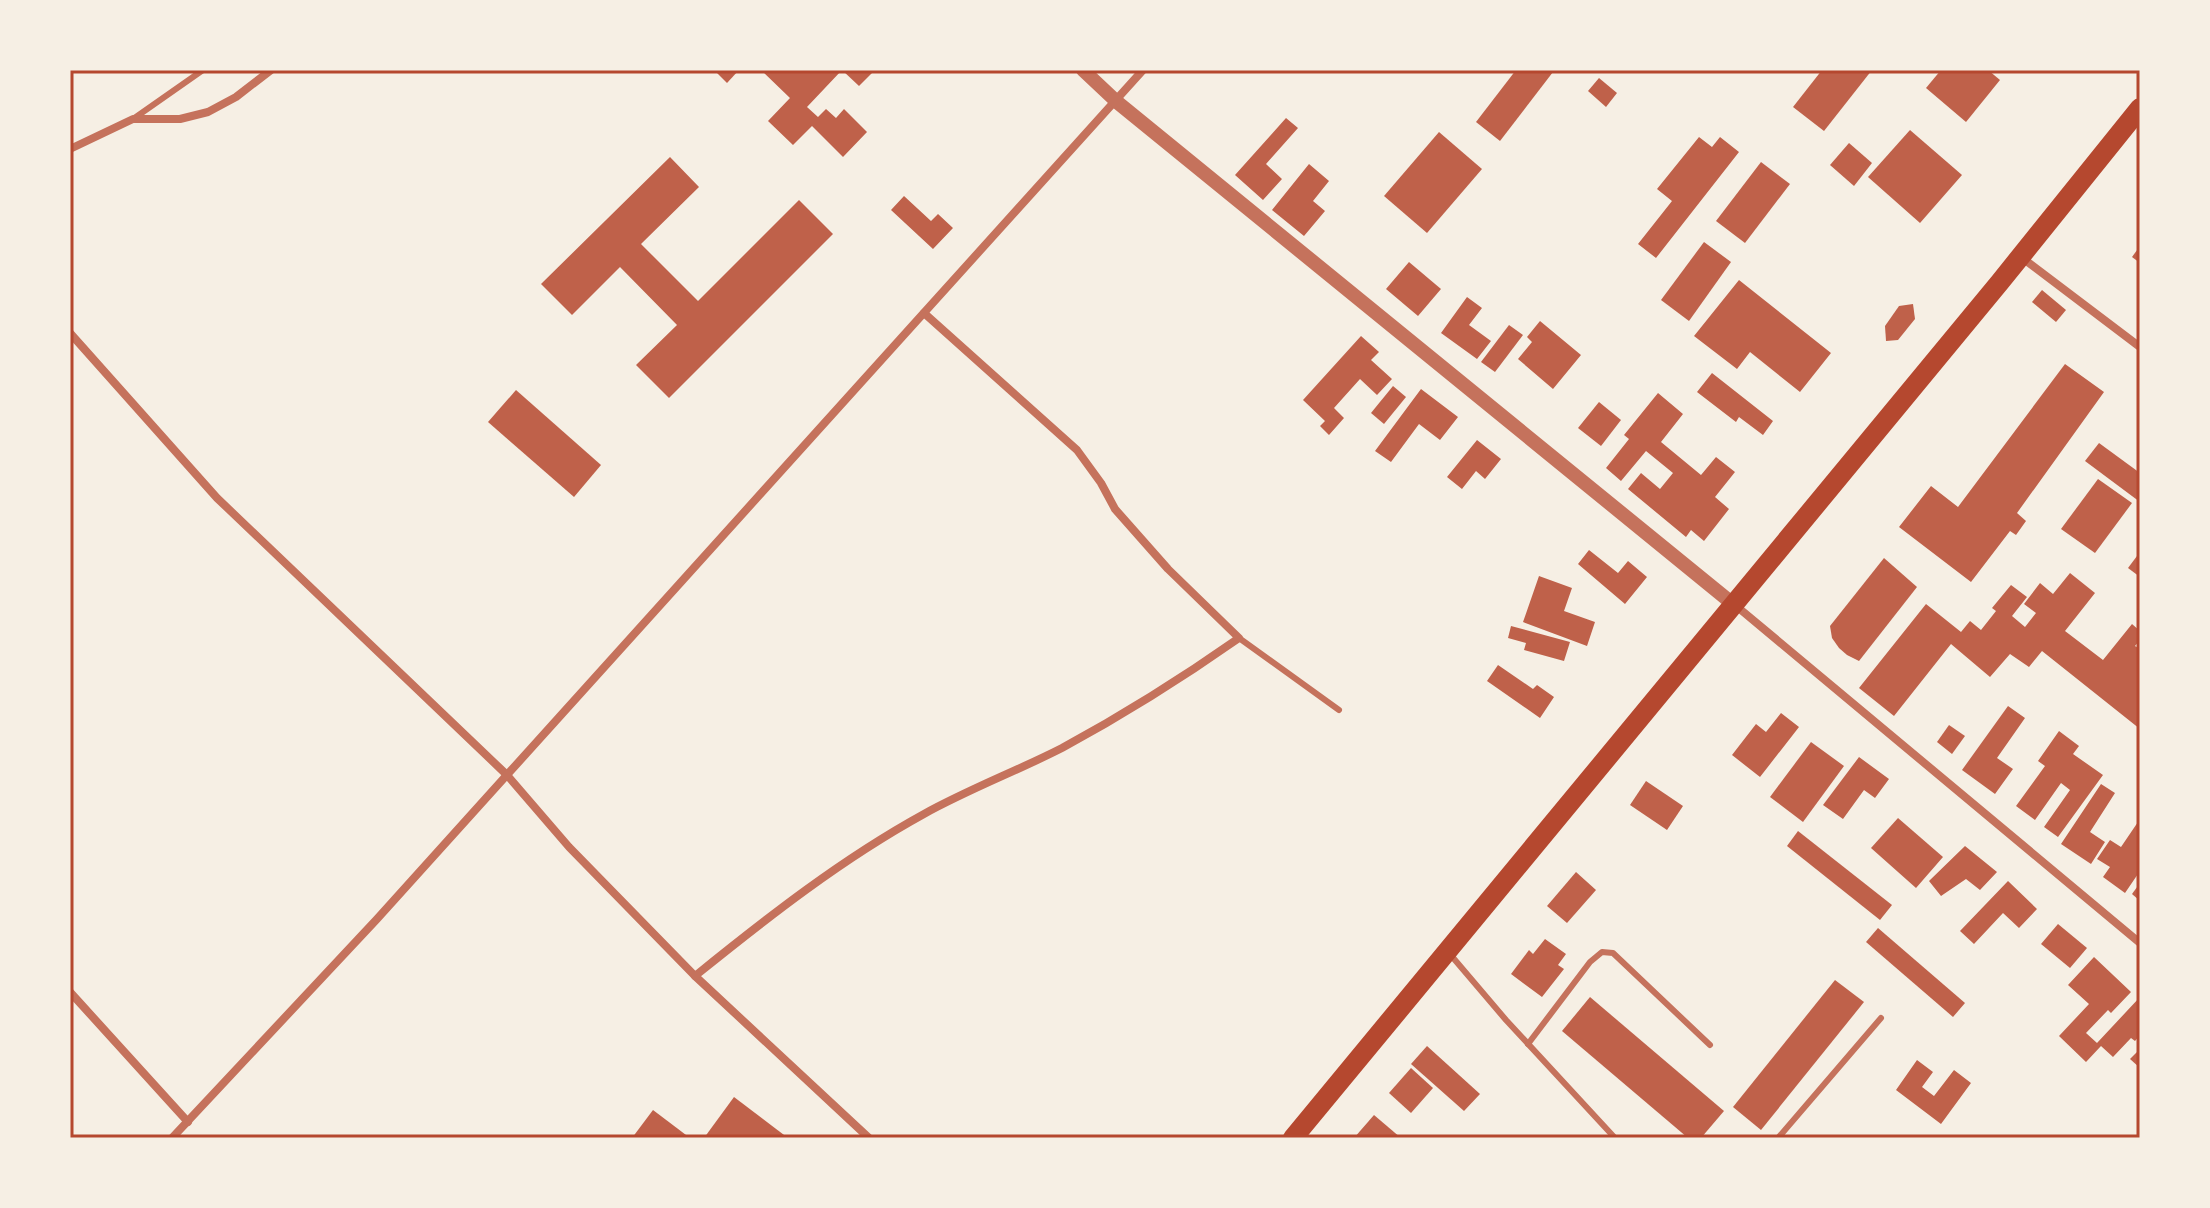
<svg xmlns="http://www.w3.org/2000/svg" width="2210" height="1208" viewBox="0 0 2210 1208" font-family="Overpass,sans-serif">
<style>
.building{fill:#bf614a}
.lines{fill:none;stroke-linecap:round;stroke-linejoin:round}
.service{stroke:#c5725c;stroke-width:6}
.minor{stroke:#c5725c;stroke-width:8}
.tertiary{stroke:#c5725c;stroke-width:14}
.primary{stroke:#b5482f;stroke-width:20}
.neatline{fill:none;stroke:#b5482f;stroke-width:3}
</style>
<rect width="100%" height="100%" fill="#f6efe4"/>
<g class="building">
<path d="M714 70H739L727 83Z"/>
<path d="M761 70H875L859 86 842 70 807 107 818 117 826 109 836 118 844 109 867 132 843 157 812 126 793 145 768 121 790 98Z"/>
<path d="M1516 70 1553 72 1500 141 1476 122Z"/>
<path d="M1822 70H1872L1824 131 1793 107Z"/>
<path d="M1941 70H1988L2000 80 1966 122 1926 88Z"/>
<path d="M1599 78 1617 93 1606 107 1588 91Z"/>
<path d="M1286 118 1298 128 1266 164 1282 179 1263 200 1235 175Z"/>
<path d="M1910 130 1962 175 1920 223 1868 177Z"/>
<path d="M1439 132 1482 169 1427 233 1384 196Z"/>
<path d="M1699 137 1712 147 1720 137 1739 152 1656 258 1638 244 1672 201 1657 189Z"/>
<path d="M1849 143 1872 163 1854 186 1830 165Z"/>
<path d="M670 157 699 187 641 244 698 301 799 200 833 234 669 398 636 365 677 325 620 267 572 315 541 284Z"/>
<path d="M1761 162 1790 184 1745 243 1716 221Z"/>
<path d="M1309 164 1329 181 1313 201 1325 211 1304 236 1272 210Z"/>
<path d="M904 196 931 221 938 214 953 228 933 249 891 210Z"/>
<path d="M1704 242 1731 262 1689 321 1661 300Z"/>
<path d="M2140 246V263L2132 257Z"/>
<path d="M1409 262 1441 289 1418 316 1386 289Z"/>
<path d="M1739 280 1831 353 1800 392 1750 352 1737 369 1694 336Z"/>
<path d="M2042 290 2066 310 2056 322 2032 302Z"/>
<path d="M1467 297 1482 308 1469 325 1491 341 1477 359 1441 333Z"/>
<path d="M1913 304 1915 319 1898 340 1886 341 1885 326 1899 306Z"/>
<path d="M1540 321 1581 355 1553 389 1518 359 1532 342 1527 337Z"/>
<path d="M1509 325 1523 335 1495 372 1481 362Z"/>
<path d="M1361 336 1379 352 1371 360 1392 379 1377 395 1360 379 1334 408 1344 418 1329 435 1320 426 1325 421 1303 400Z"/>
<path d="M2065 364 2104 392 2017 513 2026 521 2016 535 2010 531 1971 582 1899 527 1931 486 1958 507Z"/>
<path d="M1712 373 1773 421 1763 435 1739 417 1736 422 1697 392Z"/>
<path d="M1393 386 1406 397 1384 424 1371 413Z"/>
<path d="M1421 389 1458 417 1440 440 1419 424 1391 462 1375 451Z"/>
<path d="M516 390 601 465 574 497 488 422Z"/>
<path d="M1658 393 1683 414 1661 442 1701 475 1716 457 1735 472 1715 497 1729 509 1704 541 1691 530 1686 537 1628 489 1641 473 1660 489 1673 473 1646 451 1621 481 1606 468 1629 439 1624 435Z"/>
<path d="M1599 402 1621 420 1601 446 1578 428Z"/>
<path d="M1477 440 1501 459 1485 479 1476 471 1462 489 1447 477Z"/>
<path d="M2099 443 2140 473V502L2085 461Z"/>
<path d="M2098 479 2132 503 2095 553 2061 529Z"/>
<path d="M1589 550 1618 573 1628 561 1647 577 1625 604 1578 564Z"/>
<path d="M2140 552V577L2128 568Z"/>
<path d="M1884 558 1917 587 1859 661 1847 655 1839 648 1832 638 1830 626Z"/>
<path d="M2070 573 2095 593 2065 631 2103 660 2132 624 2140 631V640L2135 646 2140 649V681L2137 684 2140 686V729L2042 651 2029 667 2010 654 1990 677 1951 644 1894 716 1859 688 1926 604 1961 632 1970 621 1981 630 1996 611 1992 608 2011 585 2027 597 2012 616 2025 627 2036 613 2024 604 2040 583 2053 594Z"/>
<path d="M1539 576 1572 588 1564 611 1595 622 1587 646 1523 622Z"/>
<path d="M1511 626 1570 642 1564 661 1524 650 1526 643 1508 638Z"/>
<path d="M1498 665 1533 689 1537 685 1554 697 1540 718 1487 681Z"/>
<path d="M2008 706 2025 718 1997 758 2013 769 1995 794 1962 770Z"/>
<path d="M1781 713 1799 727 1760 777 1732 755 1756 724 1766 732Z"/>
<path d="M1949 725 1965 736 1952 754 1937 742Z"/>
<path d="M2059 731 2079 746 2073 754 2103 775 2058 837 2044 827 2070 790 2061 783 2035 820 2016 806 2045 766 2038 761Z"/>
<path d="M1811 742 1844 766 1803 822 1770 797Z"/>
<path d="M1859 757 1889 779 1875 798 1864 790 1843 819 1823 805Z"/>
<path d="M1646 781 1683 806 1667 830 1630 805Z"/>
<path d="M2101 784 2115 793 2090 832 2105 842 2091 864 2061 844Z"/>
<path d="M1898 818 1943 857 1916 888 1871 848Z"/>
<path d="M2140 819V871L2125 893 2103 877 2110 867 2097 859 2110 840 2121 847Z"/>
<path d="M1798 831 1892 905 1880 920 1787 846Z"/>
<path d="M1965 846 1997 872 1980 890 1966 879 1941 896 1929 881Z"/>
<path d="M1576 872 1596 890 1567 923 1547 906Z"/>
<path d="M2008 881 2037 909 2019 928 2003 913 1974 944 1960 931Z"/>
<path d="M2140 883V901L2132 894Z"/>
<path d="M2058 924 2087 948 2070 968 2041 944Z"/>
<path d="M1878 928 1965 1003 1953 1017 1866 942Z"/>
<path d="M1545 939 1566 954 1558 965 1564 969 1542 997 1511 974 1529 950 1533 954Z"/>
<path d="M2094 957 2131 992 2111 1013 2108 1010 2086 1033 2097 1043 2140 997V1035L2135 1041 2131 1038 2113 1057 2101 1046 2086 1062 2059 1036 2089 1004 2068 985Z"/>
<path d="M1835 980 1864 1002 1761 1130 1733 1107Z"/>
<path d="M1590 997 1724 1111 1701 1138H1688L1562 1031Z"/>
<path d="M1427 1046 1480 1094 1464 1111 1411 1064Z"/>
<path d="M2140 1049V1068L2130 1059Z"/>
<path d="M1917 1060 1933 1072 1922 1087 1934 1096 1954 1070 1971 1083 1941 1124 1896 1090Z"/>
<path d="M1411 1068 1433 1088 1411 1113 1389 1093Z"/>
<path d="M734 1097 788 1138H704Z"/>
<path d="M653 1110 690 1138H632Z"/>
<path d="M1374 1115 1401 1138H1354Z"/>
</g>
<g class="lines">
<g class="service">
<path d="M133 119 203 70"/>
<path d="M1239 638 1339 710"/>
<path d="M1449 953 1506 1020 1615 1138"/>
<path d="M1528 1044 1590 962 1602 952 1613 953 1710 1045"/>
<path d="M1778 1138 1881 1018"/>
</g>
<g class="minor">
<path d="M70 149 133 119H180L208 112 236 97 271 70"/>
<path d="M2021 257 2140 347"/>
<path d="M70 333 217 498 507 775 569 847 695 976 869 1138"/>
<path d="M1735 605 2140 943"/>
<path d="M695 976C768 917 842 859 924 814 969 789 1017 771 1062 748 1123 715 1182 678 1239 638L1168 569 1115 509 1101 483 1077 450 924 313"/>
<path d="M70 992 188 1122"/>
<path d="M172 1138 377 919 1143 70"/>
</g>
<path class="tertiary" d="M1083 70 1117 102 1733 604"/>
<path class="primary" d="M1293 1138 2000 282 2140 108"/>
</g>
<rect width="2210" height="1208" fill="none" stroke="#f6efe4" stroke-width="144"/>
<rect x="72" y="72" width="2066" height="1064" class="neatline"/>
</svg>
